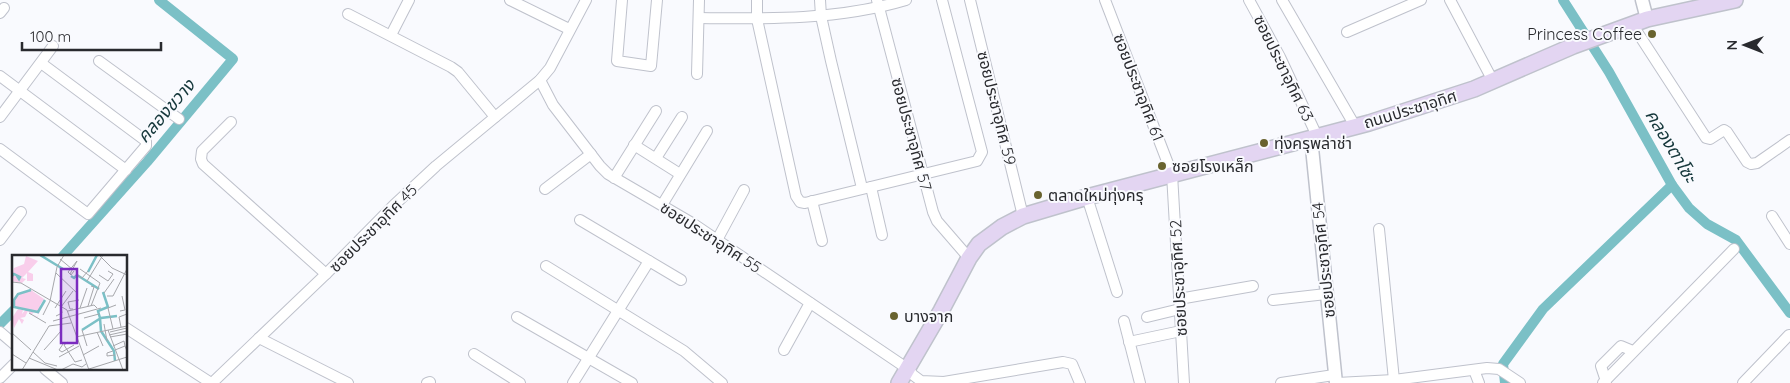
<svg xmlns="http://www.w3.org/2000/svg" width="1790" height="383" viewBox="0 0 1790 383" font-family="Quicksand,'Noto Sans Thai',sans-serif">
<style>
.lines{fill:none;stroke-linecap:round;stroke-linejoin:round}
.canal{stroke:#7bc0c6;stroke-width:10}
.minor-casing{stroke:#bfc2cc;stroke-width:12}
.tertiary-casing{stroke:#bfc2cc;stroke-width:15}
.secondary-casing{stroke:#bfc2cc;stroke-width:18}
.minor{stroke:#fff;stroke-width:10}
.tertiary{stroke:#fff;stroke-width:12}
.secondary{stroke:#e3d5f2;stroke-width:15}
.poi-dot{fill:#69632f;stroke:#f9fafe;stroke-width:2}
.labels{text-anchor:middle;stroke-width:4;stroke-linejoin:round;paint-order:stroke}
.poi-label{font-size:16px;fill:#292a2e;stroke:#f9fafe;text-anchor:start}
.street-label{font-size:16px;fill:#292a2e;stroke:#f9fafe}
.water-label{font-size:18px;font-style:italic;fill:#15373b;stroke:#f9fafe}
.inset-river{fill:none;stroke:#7bc0c6;stroke-width:2.5}
.inset-road{fill:none;stroke:#a6a7ab;stroke-width:1}
.view{fill:#7b2cbf;fill-opacity:0.15;stroke:#7b2cbf;stroke-width:2.5}
.inset-edge{fill:none;stroke:#292a2e;stroke-width:2.5}
</style>
<rect width="100%" height="100%" fill="#f9fafe"/>
<g class="lines">
<g class="canal">
<path d="M1563 0 1609 72 1672 185 1689 208 1707 224 1736 240 1790 313"/>
<path d="M62 257 147 162 233 59 159 0"/>
<path d="M0 324 14 310"/>
<path d="M1505 383 1503 364 1543 309 1672 185"/>
</g>
<defs>
<g id="minor">
<path d="M510 0 569 29"/>
<path d="M622 0 617 61 651 66 657 0"/>
<path d="M757 0V19L796 196 800 202 805 203 977 161 982 152 942 0"/>
<path d="M820 0 821 16 831 61 862 188"/>
<path d="M877 0 933 212 937 221 969 258"/>
<path d="M970 0 1023 216"/>
<path d="M1105 0 1172 174 1184 383"/>
<path d="M1249 0 1280 57 1317 136"/>
<path d="M1282 0 1355 126"/>
<path d="M1450 0 1493 81"/>
<path d="M0 13 4 8"/>
<path d="M348 14 451 67 458 72 495 117"/>
<path d="M699 18C769 19 839 20 906 0"/>
<path d="M1632 24 1706 138 1710 139 1724 130 1727 132 1747 162 1751 164 1757 163 1790 140"/>
<path d="M1347 32 1421 0"/>
<path d="M391 35 409 0"/>
<path d="M99 61 179 119"/>
<path d="M697 74 699 0"/>
<path d="M0 76 126 170"/>
<path d="M540 80 553 105 600 166 608 174 692 223 908 369 913 375 921 381 944 382 1063 362 1072 364 1080 383"/>
<path d="M0 117 53 46"/>
<path d="M231 122 202 151 201 159 203 164 326 274"/>
<path d="M634 145 680 174"/>
<path d="M0 149 88 214 146 146V141L41 63"/>
<path d="M656 158 682 117"/>
<path d="M614 178 656 111"/>
<path d="M871 187 882 235"/>
<path d="M545 189 591 154"/>
<path d="M1087 197 1117 292"/>
<path d="M812 201 822 241"/>
<path d="M662 205 707 131"/>
<path d="M1772 216 1790 244"/>
<path d="M580 220 681 280"/>
<path d="M1379 229 1394 380"/>
<path d="M0 240 21 212"/>
<path d="M717 240 744 190"/>
<path d="M546 266 684 351 722 383"/>
<path d="M1179 299 1253 286"/>
<path d="M1273 300 1326 294"/>
<path d="M517 317 632 383"/>
<path d="M1147 317 1180 309"/>
<path d="M1124 321 1140 383"/>
<path d="M126 328 211 383"/>
<path d="M0 332 14 344"/>
<path d="M259 338 348 383"/>
<path d="M1129 342 1181 331"/>
<path d="M784 350 810 303"/>
<path d="M474 354 520 383"/>
<path d="M45 369 62 383"/>
<path d="M1474 370 1479 383"/>
<path d="M0 378 14 364"/>
<path d="M1606 381 1601 366 1621 346 1633 351"/>
<path d="M212 383 326 274 393 206 436 166 540 80 550 68 586 0"/>
<path d="M427 383 430 382"/>
<path d="M573 383 649 261"/>
<path d="M1281 383 1334 375"/>
<path d="M1337 383 1394 380 1487 368 1499 369 1520 383"/>
<path d="M1603 383 1734 249"/>
<path d="M1743 383 1789 335"/>
</g>
<g id="tertiary">
<path d="M1642 0 1647 19"/>
<path d="M1311 138 1336 383"/>
</g>
<path id="secondary" d="M899 383 941 311 969 258 979 244 1002 227 1023 216 1087 197 1369 123 1474 89 1573 46 1647 19 1735 0"/>
</defs>
<use href="#minor" class="minor-casing"/>
<use href="#tertiary" class="tertiary-casing"/>
<use href="#secondary" class="secondary-casing"/>
<use href="#minor" class="minor"/>
<use href="#tertiary" class="tertiary"/>
<use href="#secondary" class="secondary"/>
</g>
<g class="poi-dot">
<circle cx="1652" cy="34" r="5"/>
<circle cx="1264" cy="143" r="5"/>
<circle cx="1162" cy="166" r="5"/>
<circle cx="1038" cy="195" r="5"/>
<circle cx="894" cy="316" r="5"/>
</g>
<g class="labels">
<g class="poi-label">
<text x="1642" y="40" text-anchor="end">Princess Coffee</text>
<text x="1274" y="149">ทุ่งครุพล่าช่า</text>
<text x="1172" y="172">ซอยโรงเหล็ก</text>
<text x="1048" y="201">ตลาดใหม่ทุ่งครุ</text>
<text x="904" y="322">บางจาก</text>
</g>
<g class="street-label">
<text transform="translate(1284 68) rotate(64)" y="6">ซอยประชาอุทิศ 63</text>
<text transform="translate(1139 87) rotate(69)" y="6">ซอยประชาอุทิศ 61</text>
<text transform="translate(997 108) rotate(76)" y="6">ซอยประชาอุทิศ 59</text>
<text transform="translate(1410 109) rotate(-17)" y="6">ถนนประชาอุทิศ</text>
<text transform="translate(912 134) rotate(75)" y="6">ซอยประชาอุทิศ 57</text>
<text transform="translate(373 228) rotate(-45)" y="6">ซอยประชาอุทิศ 45</text>
<text transform="translate(711 237) rotate(33)" y="6">ซอยประชาอุทิศ 55</text>
<text transform="translate(1323 260) rotate(-96)" y="6">ซอยประชาอุทิศ 54</text>
<text transform="translate(1178 278) rotate(-93)" y="6">ซอยประชาอุทิศ 52</text>
</g>
<g class="water-label">
<text transform="translate(166 111) rotate(-49)" y="6">คลองขวาง</text>
<text transform="translate(1671 146) rotate(59)" y="6">คลองตาโซะ</text>
</g>
</g>
<g transform="translate(12 255)">
<rect width="115" height="115" fill="#f9fafe"/>
<path d="M14 1 26 6 16 17 21 19V26H15V18L10 23 14 24 10 28 0 26 2 13 12 9ZM19 35 32 44 28 50 27 59 25 63 21 59 25 62 27 59 22 57 19 60 16 56 13 62 8 63 12 65 10 69 7 64 2 73 0 63 6 54 11 55 10 59 14 54 2 51V44L7 38Z" fill="#f9ceeb"/>
<path class="inset-river" d="M28 0 51 14M76 17 85 0M0 21 2 19 8 22 7 24 5 21M59 21 62 23 65 20 87 34M19 35 6 39 2 45V52L26 57 33 45M88 63 86 56 96 52 91 37M88 63 89 76 102 96 103 106M70 75 89 63 105 61"/>
<path class="inset-road" d="M87 0 100 13 115 20M48 4 60 14M68 14 88 28 79 51M44 18 66 39M58 19 65 6 56 17 59 20 62 16M65 20 70 23 76 16M87 20 96 26 101 19 96 16M75 26 91 0M0 27 9 28 55 55 77 115M92 38 102 24M95 41H101L115 14M38 46 45 12 52 0M76 51 82 32 79 31M43 53 54 36M68 53 75 33M61 54H58L56 47 67 45M56 56 82 50 85 53M108 56 113 55 110 41M17 58 34 68M31 60 38 46M44 61 50 58 49 52 61 36M72 63 87 59M41 66 89 53M92 69 95 86M109 72 107 62 115 59M101 74 96 53 104 50M70 75 75 91M96 75 111 115M85 77 91 91M98 77 115 73M0 78 19 95M97 80 115 76M64 82 115 71V67M98 82 115 79M56 87 52 90 63 107 70 105M51 89 47 95 50 97 62 90M101 91 112 86 113 91M32 95 49 76V69M103 95 113 91 115 96M101 96 95 98V101L103 100M21 97 33 108 45 111M0 99 14 108M71 100 87 91M47 102 67 91M17 103 46 115M77 114 115 102M10 115 37 71 59 68M49 115 61 109 70 112 74 109"/>
<path class="view" d="M49 14H65V88H49Z"/>
<rect width="115" height="115" class="inset-edge"/>
</g>
<g transform="translate(1745 45) rotate(270)" stroke="#f9fafe" stroke-width="4" paint-order="stroke">
<path d="M0-4L9 19L0 12L-9 19Z" fill="#292a2e"/>
<text y="-8" font-size="14" font-weight="bold" text-anchor="middle" fill="#292a2e">N</text>
</g>
<path d="M22 42v8h139v-8" fill="none" stroke="#292a2e" stroke-width="2.5"/>
<text x="30" y="42" font-size="15" fill="#292a2e" stroke="#f9fafe" stroke-width="4" paint-order="stroke">100 m</text>
</svg>
